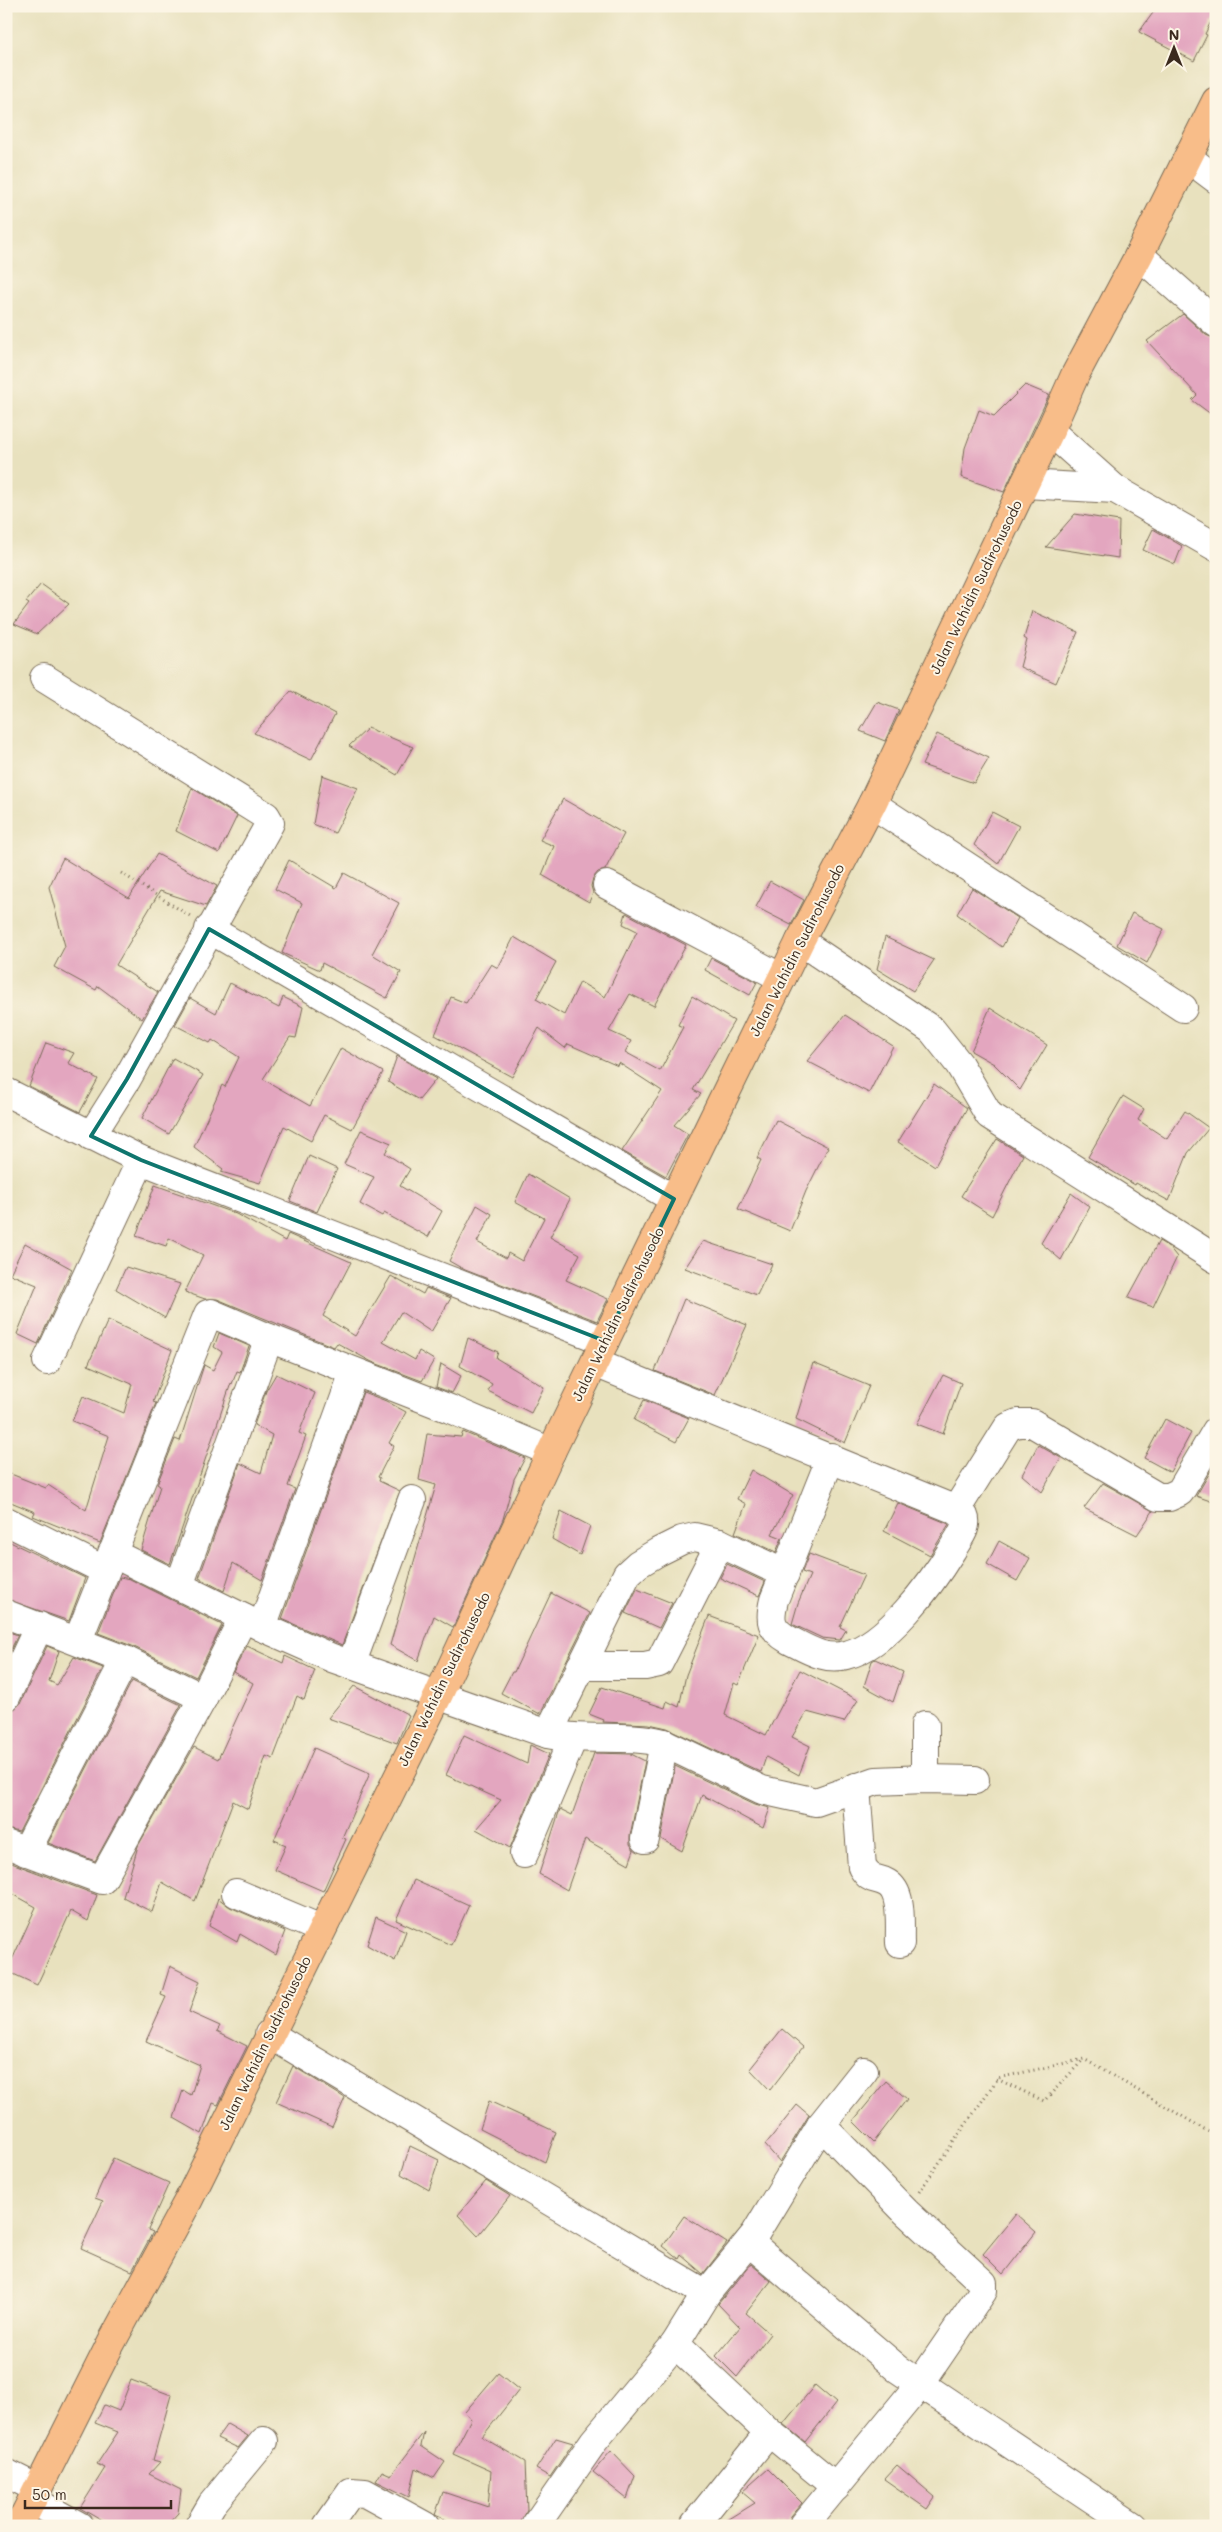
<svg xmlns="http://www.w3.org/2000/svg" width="1222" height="2532" viewBox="0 0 1222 2532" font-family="Mali,sans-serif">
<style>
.building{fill:#e3a6bf}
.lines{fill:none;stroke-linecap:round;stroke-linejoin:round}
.minor-casing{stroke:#786a56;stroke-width:30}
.highway-casing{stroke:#786a56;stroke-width:30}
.path{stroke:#786a56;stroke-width:3;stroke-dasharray:1 4;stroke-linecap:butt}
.minor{stroke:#fff;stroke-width:28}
.highway{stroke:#f8bd89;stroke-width:28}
.marked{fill:none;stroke:#0f766e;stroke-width:4;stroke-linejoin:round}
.labels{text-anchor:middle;stroke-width:4;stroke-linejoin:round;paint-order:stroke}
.street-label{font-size:14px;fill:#3b2a1e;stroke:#fcf5e5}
</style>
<rect width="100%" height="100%" fill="#fcf5e5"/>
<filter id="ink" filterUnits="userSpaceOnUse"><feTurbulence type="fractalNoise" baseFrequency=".02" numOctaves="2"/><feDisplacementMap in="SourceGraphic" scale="10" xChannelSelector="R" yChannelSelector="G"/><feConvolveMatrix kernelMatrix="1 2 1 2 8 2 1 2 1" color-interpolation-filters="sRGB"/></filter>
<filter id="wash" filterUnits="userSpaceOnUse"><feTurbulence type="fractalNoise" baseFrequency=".0096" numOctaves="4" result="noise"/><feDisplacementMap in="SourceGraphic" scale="20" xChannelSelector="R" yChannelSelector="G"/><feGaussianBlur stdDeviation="1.12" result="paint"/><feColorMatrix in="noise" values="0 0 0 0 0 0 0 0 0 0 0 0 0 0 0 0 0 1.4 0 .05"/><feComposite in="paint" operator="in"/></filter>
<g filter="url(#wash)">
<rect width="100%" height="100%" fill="#e8e1be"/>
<g id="blocks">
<g class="building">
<path d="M1158 6H1216V11L1205 34 1207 35 1194 61 1139 32Z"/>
<path d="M1183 314 1206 335 1216 339V418L1192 400 1197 395 1147 341Z"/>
<path d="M1025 385 1049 395 1004 492 961 477 965 448 979 410 994 416Z"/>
<path d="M1075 514 1119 521 1118 558 1046 547Z"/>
<path d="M1153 529 1182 546 1175 564 1143 550Z"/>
<path d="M41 584 69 604 37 634 14 624 29 604 26 602Z"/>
<path d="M1032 611 1078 632 1056 683 1020 667 1027 640 1024 638Z"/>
<path d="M291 691 335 714 311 760 254 733Z"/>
<path d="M877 702 899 710 885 741 860 731Z"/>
<path d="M368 728 413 747 397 775 349 746Z"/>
<path d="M937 734 989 758 974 783 922 765Z"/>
<path d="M322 775 358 788 335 833 313 824Z"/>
<path d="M192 788 237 816 219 853 176 831Z"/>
<path d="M563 799 624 834 605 870 598 872 593 878 591 886 593 893 589 902 542 875 554 846 540 840Z"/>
<path d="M992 812 1019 826 998 864 974 845Z"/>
<path d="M157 854 217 886 206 906 160 891 116 965 158 992 142 1019 98 986 96 990 54 967 65 946 49 887 63 858 129 898Z"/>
<path d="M289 860 336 888 344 873 399 903 372 954 401 972 387 998 322 963 320 970 282 953 302 903 275 889Z"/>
<path d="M770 881 804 900 791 925 756 907Z"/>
<path d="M972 888 1018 918 1002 947 957 914Z"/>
<path d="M626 913 686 945 654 1006 630 994 609 1031 631 1041 625 1052 660 1071 683 1027 678 1025 692 996 734 1021 693 1090 701 1094 674 1125 688 1134 666 1176 622 1151 662 1091 619 1063 618 1066 568 1044 565 1048 539 1028 512 1077 435 1035 451 997 466 1003 491 964 498 968 514 937 556 962 536 999 564 1015 580 982 605 997 637 931 623 924Z"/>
<path d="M1132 913 1164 929 1147 963 1117 945Z"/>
<path d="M885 937 934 960 913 991 877 969Z"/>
<path d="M711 958 757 982 750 995 705 970Z"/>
<path d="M230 983 279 1008 283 997 303 1007 296 1038 290 1037 263 1079 310 1106 341 1048 383 1072 352 1129 324 1115 311 1141 284 1126 260 1183 221 1172 223 1169 194 1147 222 1085 225 1087 239 1057 212 1040 210 1043 175 1025 190 998 216 1013Z"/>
<path d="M990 1008 1047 1045 1020 1090 994 1064 971 1051Z"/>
<path d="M845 1015 893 1046 869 1093 807 1061Z"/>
<path d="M46 1043 74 1053 68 1063 98 1079 80 1112 29 1086Z"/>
<path d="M397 1056 436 1079 419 1100 388 1082Z"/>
<path d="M173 1058 203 1075 169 1134 142 1118Z"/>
<path d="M934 1084 967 1108 935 1166 898 1142Z"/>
<path d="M1123 1096 1144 1109 1138 1120 1167 1139 1185 1111 1209 1128 1188 1153 1169 1201 1136 1183 1135 1185 1088 1157Z"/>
<path d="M776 1120 828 1147 806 1191 790 1231 738 1209 761 1160 757 1158Z"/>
<path d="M361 1130 391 1143 385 1153 410 1169 400 1186 442 1211 428 1237 384 1213 382 1216 360 1204 374 1177 344 1164Z"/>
<path d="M997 1139 1023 1155 992 1216 961 1196Z"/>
<path d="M309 1156 337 1169 317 1212 290 1201Z"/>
<path d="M528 1174 570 1199 550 1237 580 1254 566 1280 608 1299 597 1321 465 1270 449 1261 477 1205 492 1214 477 1242 506 1258 508 1253 522 1261 544 1218 515 1202Z"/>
<path d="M155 1185 236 1214 285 1241 288 1234 351 1262 323 1316 355 1336 391 1276 423 1294 426 1288 451 1298 431 1332 401 1312 383 1342 415 1360 419 1351 434 1360 422 1381 372 1362 337 1343 334 1347 217 1299H205L185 1292 203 1255 169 1238 166 1246 136 1236Z"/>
<path d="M1071 1193 1090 1207 1061 1260 1041 1243Z"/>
<path d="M703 1241 772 1264 757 1295 685 1268Z"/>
<path d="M1159 1241 1169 1247 1177 1257 1153 1307 1128 1298Z"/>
<path d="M25 1243 72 1269 38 1344 17 1334 37 1285 10 1274Z"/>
<path d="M126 1267 180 1284 165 1318 116 1289Z"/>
<path d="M684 1299 747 1325 715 1395 655 1371Z"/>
<path d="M108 1320 172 1350 153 1402 156 1403 100 1543 33 1516 35 1512 6 1500V1472L46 1488 48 1485 86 1510 109 1436 72 1421 83 1396 124 1413 132 1384 88 1365Z"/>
<path d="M219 1333 249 1346 240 1372 237 1371 232 1384 231 1383 170 1564 141 1550 160 1486 157 1484 175 1439 180 1441 204 1365 213 1370 222 1352 214 1347Z"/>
<path d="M468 1338 498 1352 496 1358 544 1387 531 1413 488 1391 492 1384 460 1366Z"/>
<path d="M813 1363 869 1386 845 1443 796 1419Z"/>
<path d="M441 1364 461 1376 452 1393 436 1387Z"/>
<path d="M276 1374 315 1393 299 1433 306 1436 288 1486 295 1489 262 1580 233 1563 224 1591 199 1578 240 1463 261 1473 272 1435 254 1425 266 1391Z"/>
<path d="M943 1375 961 1383 943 1434 917 1424Z"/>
<path d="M363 1392 386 1401 406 1412 389 1443 394 1446 378 1477 380 1478 379 1481 400 1491 342 1645 282 1619Z"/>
<path d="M644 1400 689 1418 676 1442 634 1420Z"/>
<path d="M1165 1419 1191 1433 1170 1472 1144 1458Z"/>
<path d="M463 1432 525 1458 514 1479 503 1519 453 1627 434 1616 418 1661 390 1645 436 1485 419 1480 427 1434 461 1437Z"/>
<path d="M1038 1445 1061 1458 1042 1492 1022 1475Z"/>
<path d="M1216 1462V1503L1196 1496Z"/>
<path d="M751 1470 793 1495 772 1534 782 1538 776 1552 735 1533 746 1504 737 1499Z"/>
<path d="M1103 1483 1153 1511 1137 1535 1084 1508Z"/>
<path d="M898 1503 949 1524 930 1555 884 1531Z"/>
<path d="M561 1511 590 1526 580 1555 552 1539Z"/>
<path d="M6 1540 85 1578 69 1621 6 1599Z"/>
<path d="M999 1541 1030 1558 1017 1581 987 1564Z"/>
<path d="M809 1554 864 1575 840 1627 846 1630 840 1640 822 1638 792 1624 798 1603 810 1575 802 1572Z"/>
<path d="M727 1564 765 1582 759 1596 720 1578Z"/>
<path d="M120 1577 130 1579 222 1625 196 1677 132 1646 98 1633Z"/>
<path d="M637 1589 672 1603 659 1628 625 1613Z"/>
<path d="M551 1593 590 1613 540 1714 501 1693 512 1672H514Z"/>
<path d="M709 1616 759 1635 738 1685 734 1683 725 1715 766 1735 800 1670 858 1700 844 1722 807 1712 792 1737 810 1746 799 1775 766 1757 761 1772 667 1728 649 1724 603 1722 604 1720 589 1714 602 1687 665 1708 667 1701 679 1707 686 1675Z"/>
<path d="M6 1631 18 1635 6 1659Z"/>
<path d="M47 1646 59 1651 49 1681 57 1685 74 1657 103 1668 19 1832 6 1829V1718L10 1712 20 1704Z"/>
<path d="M247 1646 283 1663 285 1656 315 1670 304 1700 297 1696 273 1759 266 1756 248 1809 233 1801 195 1901 162 1882 152 1912 123 1897 138 1846 194 1747 218 1759 253 1683 233 1672Z"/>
<path d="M875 1659 903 1672 893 1702 864 1686 872 1661Z"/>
<path d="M132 1681 181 1705 95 1861 48 1843Z"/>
<path d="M354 1686 409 1715 397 1743 328 1718Z"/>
<path d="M464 1735 527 1764 530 1745 549 1754 510 1848 476 1829 501 1800 446 1775Z"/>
<path d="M314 1748 370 1773 342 1838 346 1839 323 1891 275 1870 286 1845 274 1840Z"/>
<path d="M594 1753 631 1754 645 1761 630 1836V1844L634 1850 629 1864 585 1839 567 1890 539 1874 560 1809 572 1815Z"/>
<path d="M675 1766 755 1804 770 1808 763 1828 702 1795 682 1851 661 1839Z"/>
<path d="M6 1861 97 1895 88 1921 71 1911 37 1985 7 1971 36 1907 6 1890Z"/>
<path d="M414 1880 469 1905 451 1945 396 1920Z"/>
<path d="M218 1898 230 1907 285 1931 276 1955 240 1934 237 1942 209 1926Z"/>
<path d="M376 1917 406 1931 395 1961 367 1945Z"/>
<path d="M170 1966 200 1981 189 2012 220 2026 217 2031 247 2046 218 2105 213 2103 202 2134 174 2118 183 2090 191 2095 200 2065 146 2041 166 1997 161 1995Z"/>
<path d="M782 2029 803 2047 770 2090 750 2069Z"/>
<path d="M293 2066 345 2098 332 2127 276 2102Z"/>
<path d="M886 2081 907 2099 874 2142 853 2121Z"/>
<path d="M489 2101 556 2132 545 2162 480 2129Z"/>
<path d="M797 2105 809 2115 780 2162 765 2145Z"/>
<path d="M410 2146 439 2160 429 2190 401 2174Z"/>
<path d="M113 2158 169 2183 148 2230 153 2232 132 2271 81 2248 103 2201 95 2198Z"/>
<path d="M486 2181 510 2196 478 2236 458 2215Z"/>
<path d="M1016 2214 1036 2232 1003 2274 983 2254Z"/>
<path d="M684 2216 727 2243 703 2274 681 2255 679 2259 663 2246Z"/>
<path d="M751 2264 771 2281 746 2313 770 2334 737 2377 716 2356 740 2327 718 2304Z"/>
<path d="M498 2373 519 2390 482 2437 525 2462 527 2510 520 2526H460L435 2515 443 2492 488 2507 491 2471 453 2454 471 2419 465 2412Z"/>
<path d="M131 2380 171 2395 153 2460 160 2462 149 2474 181 2490 178 2513 166 2526H111L80 2508 105 2468 97 2464 118 2432 95 2423 104 2405 119 2411Z"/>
<path d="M815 2385 836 2403 805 2442 783 2424Z"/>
<path d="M227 2424 248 2436 238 2448 217 2438Z"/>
<path d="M424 2432 421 2446 445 2462 434 2478 416 2468 409 2497 376 2481 382 2471 391 2475Z"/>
<path d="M556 2438 573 2443 550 2477 536 2469Z"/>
<path d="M611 2451 635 2476 627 2499 593 2472Z"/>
<path d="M897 2465 935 2497 927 2509 884 2479Z"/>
<path d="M768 2469 802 2503 791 2516 788 2524 718 2526 755 2503 742 2492Z"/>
</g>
</g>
</g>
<g filter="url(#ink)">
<use href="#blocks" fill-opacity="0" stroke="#786a56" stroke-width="1"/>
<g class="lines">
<defs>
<g id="minor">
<path d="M1188 158 1216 179"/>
<path d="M1139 255 1216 323"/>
<path d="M1050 431 1115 489 1216 547"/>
<path d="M1025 484 1115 489"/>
<path d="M44 678 266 816 270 823 127 1079 91 1136"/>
<path d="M872 804 1183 1008"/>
<path d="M607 885 782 978"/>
<path d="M209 929 674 1199"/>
<path d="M800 941 932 1030 959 1064 989 1115 1216 1259"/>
<path d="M6 1092 141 1160 605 1341"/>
<path d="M47 1361 141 1160"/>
<path d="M595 1363 956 1510 964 1516C969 1527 958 1539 952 1550 931 1584 887 1645 846 1655 825 1661 807 1649 789 1640 770 1629 769 1620 774 1600L831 1457"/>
<path d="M956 1510 1008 1427 1018 1423H1032L1158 1497H1169L1180 1492 1216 1431"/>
<path d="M6 1521 104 1570"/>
<path d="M112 1553 262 1627 332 1658 548 1734 627 1574 638 1564 658 1552 682 1540 695 1537 720 1543 785 1574"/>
<path d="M179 1586 269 1338"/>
<path d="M6 1614 125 1660 203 1698"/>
<path d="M262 1627 354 1372"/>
<path d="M78 1640 208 1314 211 1313 269 1338 450 1409 551 1452"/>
<path d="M351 1665 412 1500"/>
<path d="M581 1666H645L659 1663 720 1543"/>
<path d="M6 1697 39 1626"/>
<path d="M925 1725V1779"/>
<path d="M548 1734C586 1742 626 1733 664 1743L762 1790 816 1802 876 1781 925 1779 975 1780"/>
<path d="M856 1787 862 1867C872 1883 875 1876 887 1883 904 1893 899 1926 900 1943"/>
<path d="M645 1839 664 1743"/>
<path d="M6 1844 102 1880 203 1698 243 1618"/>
<path d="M26 1852 125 1660"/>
<path d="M524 1854 573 1738"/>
<path d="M236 1893 321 1929"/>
<path d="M269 2034 706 2294 675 2344 769 2432 836 2487"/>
<path d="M821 2125 864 2071"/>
<path d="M749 2242 898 2369 1133 2526"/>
<path d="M706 2294 755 2234 821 2125 906 2212 983 2283V2291L977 2300 919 2385 803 2526"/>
<path d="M6 2473 38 2489"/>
<path d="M32 2500 79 2526"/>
<path d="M695 2524 769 2432"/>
<path d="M199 2526 212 2504 264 2441"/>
<path d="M327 2526 351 2492 365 2493 425 2526"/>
<path d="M535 2526 594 2441 675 2344"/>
</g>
<path id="highway" d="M19 2526 111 2343 188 2201 438 1696 551 1452 674 1199 800 941 872 804 1050 431 1075 375 1139 255 1216 101"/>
</defs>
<use href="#minor" class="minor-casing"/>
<use href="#highway" class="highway-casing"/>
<g class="path">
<path d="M121 873 190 916"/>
<path d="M997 2079 1044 2101 1084 2059"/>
<path d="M919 2192 998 2078 1084 2059 1216 2136"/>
</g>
<use href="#minor" class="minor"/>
<use href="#highway" class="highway"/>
</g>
</g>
<path class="marked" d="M209 929 674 1199 605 1341 141 1160 91 1136 127 1079Z"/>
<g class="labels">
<g class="street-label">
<text transform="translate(976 587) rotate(-64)" y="5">Jalan Wahidin Sudirohusodo</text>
<text transform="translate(797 950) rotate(-63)" y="5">Jalan Wahidin Sudirohusodo</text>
<text transform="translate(618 1314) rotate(-64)" y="5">Jalan Wahidin Sudirohusodo</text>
<text transform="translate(444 1679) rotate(-64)" y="5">Jalan Wahidin Sudirohusodo</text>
<text transform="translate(265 2043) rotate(-64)" y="5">Jalan Wahidin Sudirohusodo</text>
</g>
</g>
<rect width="1222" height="2532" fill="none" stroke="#fcf5e5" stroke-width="25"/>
<g transform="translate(1174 48)" stroke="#fcf5e5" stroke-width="4" paint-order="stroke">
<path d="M0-4L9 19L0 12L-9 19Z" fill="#3b2a1e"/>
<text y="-8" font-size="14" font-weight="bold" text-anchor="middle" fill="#3b2a1e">N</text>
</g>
<path d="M25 2500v8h146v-8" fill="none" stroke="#3b2a1e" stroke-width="2.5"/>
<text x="32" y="2500" font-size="15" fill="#3b2a1e" stroke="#fcf5e5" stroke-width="4" paint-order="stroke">50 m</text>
</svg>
